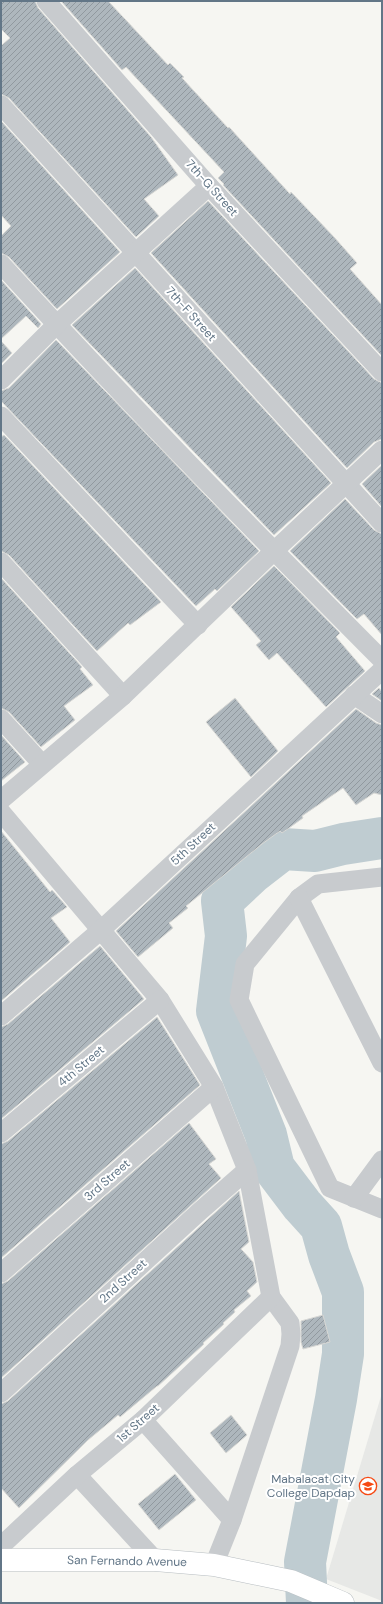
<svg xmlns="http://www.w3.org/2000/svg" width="383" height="1604" viewBox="0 0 383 1604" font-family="'DM Sans',sans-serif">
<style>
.built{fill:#e7e8e6}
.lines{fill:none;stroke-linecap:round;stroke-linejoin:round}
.river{stroke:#bfccd1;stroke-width:42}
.building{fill:url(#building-hatch);stroke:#d8d8d5}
.secondary-casing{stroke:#b7bdc1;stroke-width:23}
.street{stroke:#c8cbce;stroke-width:19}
.secondary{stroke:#fff;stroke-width:22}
.labels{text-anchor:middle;stroke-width:4;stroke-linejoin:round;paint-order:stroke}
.street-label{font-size:12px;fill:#627687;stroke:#fff}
.poi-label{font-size:12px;fill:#627687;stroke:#fff;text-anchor:end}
</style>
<defs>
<pattern id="building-hatch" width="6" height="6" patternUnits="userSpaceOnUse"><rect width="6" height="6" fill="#aeb7bd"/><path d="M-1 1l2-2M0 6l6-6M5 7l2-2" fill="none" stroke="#91999f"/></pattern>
</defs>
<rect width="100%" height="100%" fill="#f6f6f2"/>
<path class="built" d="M382 1393V1601L326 1579Z"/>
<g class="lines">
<path class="river" d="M307 1603 305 1562 336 1399 343 1354V1292L329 1255 321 1226 302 1205 274 1168 266 1135 217 1011 226 936 222 901 252 873 283 849 315 851 343 844 382 838"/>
</g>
<g class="building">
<path d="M1 1H35L38 8 151 137 178 175 144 199 159 216 136 237 9 98 1 94V46L10 38 1 29Z"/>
<path d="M61 1H108L168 65 170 63 184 77 182 78 228 128 229 127 290 194 291 192 334 237 357 263 350 269 382 305V356L223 185 224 184 218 178 224 172 126 67 122 70Z"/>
<path d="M1 121 120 252 57 309 9 257 1 253V236L11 226 1 215Z"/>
<path d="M208 201 374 379 382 383V439L374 442 347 468 151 253Z"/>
<path d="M135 268 331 483 274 535 72 325Z"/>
<path d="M1 280 41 324 38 328 26 316 1 339Z"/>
<path d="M56 340 259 551 217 591 215 589 196 606 1 401V391L9 388Z"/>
<path d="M1 341 12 353 1 364Z"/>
<path d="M4 435 161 602 130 625 128 623 97 651 9 555 1 551V437Z"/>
<path d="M382 465V507L362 484Z"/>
<path d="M345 499 374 530 382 534V635L364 614 357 619 290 551Z"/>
<path d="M274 566 340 633 336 637 365 671 326 707 277 653 269 660 256 645 261 641 231 607Z"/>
<path d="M1 578 82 667 80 669 93 685 64 706 75 720 41 747 9 712 1 708Z"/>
<path d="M379 688 382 692V701L372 694Z"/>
<path d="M235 698 278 751 251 777 206 722Z"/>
<path d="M356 709 376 723 382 725V795L374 793 356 805 343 788 302 816 303 818 282 833 280 831 262 844 186 906 188 908 169 923 173 928 138 957 116 931Z"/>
<path d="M1 735 25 762 1 781Z"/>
<path d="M1 831 50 892 52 890 67 907 51 918 70 942 1 1001Z"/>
<path d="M100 946 144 999 1 1119V1027L8 1024Z"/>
<path d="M157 1017 200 1085 1 1258V1144L8 1141Z"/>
<path d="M189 1123 216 1159 209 1164 221 1178 1 1378V1284L8 1281Z"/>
<path d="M239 1191 249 1242 241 1249 253 1262 257 1282 247 1291 251 1296 234 1310 235 1312 223 1323 224 1324 203 1343 204 1344 158 1386H157L120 1417 118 1415 88 1440 19 1508 1 1488V1404L8 1401Z"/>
<path d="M323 1315 330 1342 303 1349 301 1342V1321Z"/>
<path d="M231 1415 247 1435 226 1453 210 1433Z"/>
<path d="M175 1474 196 1500 159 1530 138 1504Z"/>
</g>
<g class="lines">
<defs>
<path id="secondary" d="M1 1560H155L214 1565 291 1581 343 1603"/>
</defs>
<use href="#secondary" class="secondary-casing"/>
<g class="street">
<path d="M46 1 209 186 382 372"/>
<path d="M1 105 382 523"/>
<path d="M1 264C125 400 253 530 382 660"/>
<path d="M1 380 56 325 209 186"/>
<path d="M1 416 198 625"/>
<path d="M1 562 123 696"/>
<path d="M354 695 382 714"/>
<path d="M1 719 42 764"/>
<path d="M1 800 123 696 274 551 382 450"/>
<path d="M1 812 160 1000 214 1087 247 1170 271 1297 290 1323 291 1334 290 1346 232 1520 214 1565"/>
<path d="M382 877 318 884 299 898 245 964 239 1000 330 1188 382 1209"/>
<path d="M299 898 382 1063"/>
<path d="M1 1016 101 930 382 670"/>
<path d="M1 1133 160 1000"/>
<path d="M354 1198 382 1160"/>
<path d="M1 1273 214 1087"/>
<path d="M1 1393 199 1212 247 1170"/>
<path d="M143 1420 232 1520"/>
<path d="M77 1475 155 1560"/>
<path d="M1 1546 77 1475 143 1420 271 1297"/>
</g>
<use href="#secondary" class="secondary"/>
</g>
<defs>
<symbol id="university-ring" viewBox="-11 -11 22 22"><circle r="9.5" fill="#fff" stroke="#f64913" stroke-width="1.5"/><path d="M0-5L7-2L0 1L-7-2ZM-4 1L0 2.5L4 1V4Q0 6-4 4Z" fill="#f64913"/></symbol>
</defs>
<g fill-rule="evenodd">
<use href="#university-ring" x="358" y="1476" width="20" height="20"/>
</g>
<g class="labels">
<g class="street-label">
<text transform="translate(212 188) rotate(48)" y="4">7th-G Street</text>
<text transform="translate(191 314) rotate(48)" y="4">7th-F Street</text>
<text transform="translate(193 844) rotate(-43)" y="4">5th Street</text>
<text transform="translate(81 1066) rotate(-40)" y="4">4th Street</text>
<text transform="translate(107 1180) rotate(-41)" y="4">3rd Street</text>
<text transform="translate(123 1281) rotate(-42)" y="4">2nd Street</text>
<text transform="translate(138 1423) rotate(-41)" y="4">1st Street</text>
<text transform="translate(127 1561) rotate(1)" y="4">San Fernando Avenue</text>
</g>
<g class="poi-label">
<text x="355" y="1483">Mabalacat City<tspan x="355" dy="14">College Dapdap</tspan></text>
</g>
</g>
<rect width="383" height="1604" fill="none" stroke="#627687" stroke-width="4"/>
</svg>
